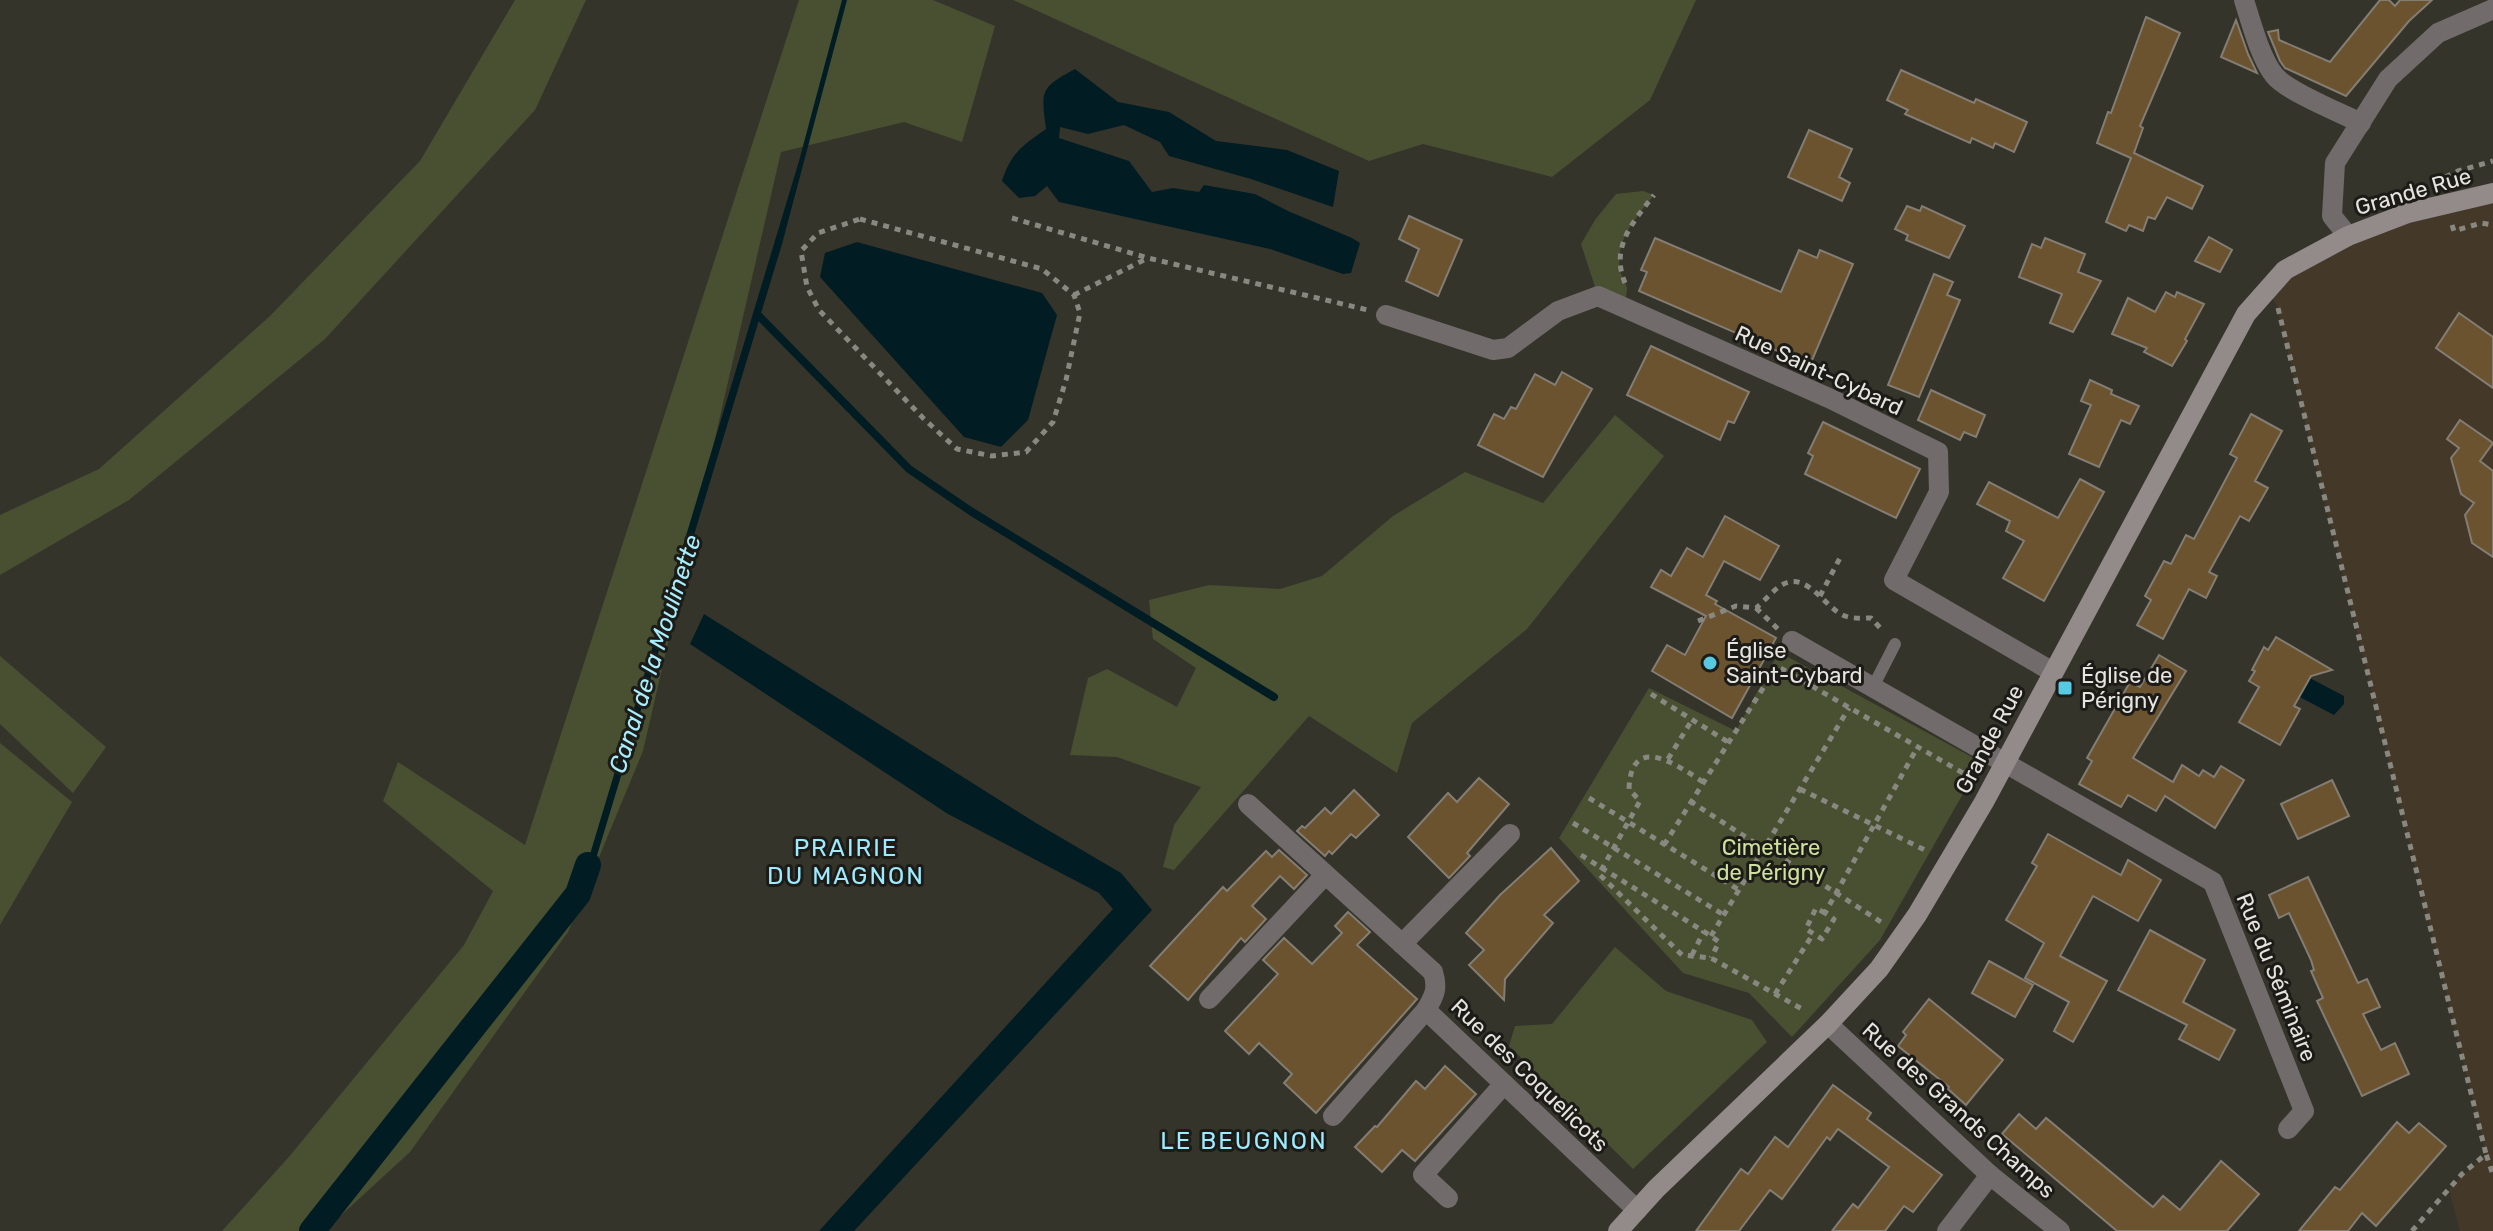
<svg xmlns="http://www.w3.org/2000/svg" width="2493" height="1231" viewBox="0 0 2493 1231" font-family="Rubik,sans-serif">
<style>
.industrial{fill:#443929}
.green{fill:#485031}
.water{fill:#011d23}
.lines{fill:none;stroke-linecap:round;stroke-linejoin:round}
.stream{stroke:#011d23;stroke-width:8}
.canal{stroke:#011d23;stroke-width:26}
.building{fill:#6b5330;stroke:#837d73;stroke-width:2}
.path{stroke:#898880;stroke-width:5;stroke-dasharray:6 6;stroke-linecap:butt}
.lane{stroke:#716b6b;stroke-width:12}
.street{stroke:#716b6b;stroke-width:20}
.secondary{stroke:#938a8a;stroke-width:20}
.poi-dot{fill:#57c9e1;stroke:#1c1b17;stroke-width:3}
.labels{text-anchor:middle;stroke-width:6;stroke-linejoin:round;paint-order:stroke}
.street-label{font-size:22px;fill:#e5e4de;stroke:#1c1b17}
.poi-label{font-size:22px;fill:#e5e4de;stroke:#1c1b17;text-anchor:start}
.park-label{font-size:22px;fill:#cfe19e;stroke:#1c1b17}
.water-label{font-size:24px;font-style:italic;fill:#a7edfc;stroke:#1c1b17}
.neighbourhood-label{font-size:24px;letter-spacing:2px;fill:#9debfd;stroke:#1c1b17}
</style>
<rect width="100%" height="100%" fill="#35342a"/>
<path class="industrial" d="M2493 193V1231H2460L2449 1189 2486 1154 2276 304 2266 290 2348 236Z"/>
<g class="green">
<path d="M515 0H586L535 110 325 339 129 500 0 575V515L99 469 270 316 420 161Z"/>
<path d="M799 0H933L995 26 962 142 904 122 781 152 643 751 568 932 410 1152 324 1231H222L288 1158 464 945 493 891 383 801 398 762 525 845Z"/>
<path d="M1013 0H1696L1650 100 1552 177 1423 144 1369 161Z"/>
<path d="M1643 191 1654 195C1637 217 1615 239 1620 270 1621 276 1626 282 1627 288 1627 293 1625 302 1624 307L1598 296 1581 244 1595 220 1616 194Z"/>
<path d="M1615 415 1664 456 1527 629 1412 723 1397 773 1309 716 1174 870 1163 867 1174 825 1201 787 1117 757 1070 755 1088 678 1107 669 1177 707 1196 668 1153 639 1149 600 1209 585 1280 589 1322 576 1393 516 1465 472 1543 503Z"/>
<path d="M1779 652 1981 762 1880 940 1792 1037 1749 993 1683 973 1559 838 1649 688 1736 731Z"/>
<path d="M0 656 106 747 73 793 0 724Z"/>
<path d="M0 743 72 802 0 925Z"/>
<path d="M1615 947 1666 991 1752 1020 1767 1042 1633 1169 1509 1046 1515 1026 1552 1024Z"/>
</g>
<g class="water">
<path d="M842 0H847L782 244 585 895 322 1231H312L578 894 799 161Z"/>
<path d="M1075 69 1118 102 1169 112 1216 141 1287 150 1339 171 1333 207 1251 179 1169 156 1160 142 1124 125 1088 134 1060 127 1059 138 1129 161 1152 192 1173 188 1199 192 1204 185 1255 194 1288 211 1352 238 1360 243 1351 273 1343 274 1270 249 1059 202 1047 186 1035 196 1019 198 1002 181C1011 153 1023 145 1046 129 1041 90 1040 88 1075 69Z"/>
<path d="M857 242 1042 293 1057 315 1028 420 1001 447 964 437 820 277 825 253Z"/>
<path d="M704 614 1036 823 1121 873 1152 910 854 1231H819L1113 909 1099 893 948 814 690 644Z"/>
<path d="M2304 675 2344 696V704L2334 715 2294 694Z"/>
</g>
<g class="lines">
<path class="stream" d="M757 314 909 469 972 512 1274 697"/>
<path class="canal" d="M312 1231 578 894 588 865"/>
</g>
<g class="building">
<path d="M2380 0H2389L2395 6 2400 0H2432L2409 21 2346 96 2285 68 2280 61 2268 32 2278 30 2279 40 2330 62Z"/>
<path d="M2146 17 2180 33 2140 126 2143 128 2134 153 2203 186 2192 209 2167 197 2155 219 2148 217 2143 231 2129 225 2126 231 2106 222 2131 158 2097 143 2108 112 2111 113Z"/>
<path d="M2236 20 2248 54 2257 73 2221 57Z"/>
<path d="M1901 70 1974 103 1976 99 2027 122 2014 152 1995 143 1993 148 1972 138 1970 143 1905 114 1908 110 1887 100Z"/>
<path d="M1809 130 1852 149 1839 177 1850 183 1842 201 1788 177Z"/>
<path d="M1907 206 1920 211 1922 206 1965 226 1949 258 1906 240 1908 235 1895 229Z"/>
<path d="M1409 216 1462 240 1438 296 1406 281 1419 249 1399 239Z"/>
<path d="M2209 237 2232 250 2220 272 2195 261Z"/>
<path d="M1655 238 1781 292 1799 250 1817 258 1820 250 1853 264 1810 365 1639 291 1647 272 1641 270Z"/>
<path d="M2045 238 2085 254 2078 272 2101 281 2073 332 2050 323 2062 294 2019 277 2032 244 2041 248Z"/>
<path d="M1934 274 1953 282 1947 295 1960 300 1919 397 1888 385Z"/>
<path d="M2166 292 2175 297 2177 292 2204 304 2185 339 2187 341 2172 366 2144 352 2147 348 2112 334 2128 298 2155 312Z"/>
<path d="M2459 313 2493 337V388L2436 348Z"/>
<path d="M1651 346 1749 392 1734 423 1728 421 1720 440 1627 395Z"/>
<path d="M1562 372 1592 389 1543 477 1478 445 1494 414 1504 419 1511 407 1516 409 1535 374 1555 385Z"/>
<path d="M2090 380 2112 390 2111 394 2139 406 2130 424 2121 420 2099 467 2069 454 2091 405 2081 401Z"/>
<path d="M1931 390 1985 415 1976 437 1964 432 1960 440 1918 420Z"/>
<path d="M2251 414 2282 431 2255 481 2268 488 2249 521 2240 516 2209 572 2217 576 2206 598 2189 589 2163 639 2137 625 2151 600 2145 596 2164 561 2171 564 2186 535 2194 539 2237 458 2230 454Z"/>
<path d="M2460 420 2493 443 2480 461 2493 471V557L2472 543 2465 515 2474 503 2461 494 2451 458 2459 448 2447 439Z"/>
<path d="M1823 422 1920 469 1896 518 1805 474 1813 456 1808 453Z"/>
<path d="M2080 479 2104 492 2044 601 2003 578 2024 541 2006 531 2010 521 1977 504 1989 482 2058 518Z"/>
<path d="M1725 516 1779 546 1760 580 1724 561 1706 595 1717 601 1715 604 1776 638 1732 718 1652 671 1667 645 1685 655 1706 616 1651 587 1661 570 1671 576 1687 548 1703 557Z"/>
<path d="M2276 637 2332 670 2311 676 2294 706 2300 709 2280 745 2239 722 2259 687 2249 681 2255 671 2252 670 2264 647 2268 650Z"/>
<path d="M2159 655 2186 671 2133 758 2173 782 2182 765 2199 776 2203 770 2214 777 2221 766 2244 780 2215 828 2165 796 2156 811 2128 795 2121 807 2079 784 2092 761 2087 758 2130 682 2140 687Z"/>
<path d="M1479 778 1509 804 1467 853 1470 856 1449 878 1408 837 1448 793 1457 802Z"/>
<path d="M2332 780 2349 816 2298 839 2281 804Z"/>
<path d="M1354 790 1379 815 1356 838 1351 834 1332 854 1329 851 1325 856 1297 831 1302 826 1305 828 1325 808 1331 814Z"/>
<path d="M2048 834 2121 875 2128 860 2161 880 2138 921 2093 896 2060 956 2107 981 2073 1042 2054 1031 2069 1002 2025 978 2044 943 2006 920 2037 866 2032 863Z"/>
<path d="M1551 848 1579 881 1544 915 1553 923 1505 979 1504 1000 1469 965 1484 950 1466 933 1500 895Z"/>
<path d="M1279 850 1307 875 1294 889 1280 876 1252 906 1266 919 1245 942 1241 938 1188 1000 1150 966 1223 887 1227 891 1266 851 1272 857Z"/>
<path d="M2308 877 2358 983 2367 979 2380 1007 2363 1014 2381 1050 2395 1043 2409 1074 2362 1096 2317 1001 2323 998 2311 971 2314 970 2311 960 2289 913 2279 918 2269 895Z"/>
<path d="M1348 912 1370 932 1357 945 1417 999 1316 1113 1284 1083 1292 1074 1259 1043 1249 1054 1225 1031 1278 974 1263 960 1284 938 1312 964 1342 933 1335 926Z"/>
<path d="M2150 930 2205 960 2183 1002 2235 1030 2219 1060 2179 1039 2187 1025 2118 990Z"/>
<path d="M1989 961 2033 985 2015 1017 1972 993Z"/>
<path d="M1929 999 2003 1060 1966 1105 1948 1089 1949 1087 1898 1046 1906 1035 1903 1032Z"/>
<path d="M1445 1066 1476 1094 1415 1161 1402 1150 1382 1172 1355 1147 1375 1126 1377 1127 1416 1081 1425 1089Z"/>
<path d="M1833 1085 1871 1113 1867 1119 1942 1175 1913 1212 1904 1206 1885 1231H1832L1853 1204 1858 1208 1889 1167 1838 1129 1830 1140 1827 1137 1782 1199 1770 1190 1739 1231H1696L1741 1169 1748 1174 1775 1137 1788 1147Z"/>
<path d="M2019 1114 2036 1129 2046 1118 2153 1207 2163 1196 2180 1210 2221 1161 2259 1194 2227 1231H2117L2002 1134Z"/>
<path d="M2397 1122 2409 1133 2419 1123 2446 1146 2376 1226 2362 1213 2348 1231H2299L2335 1187 2340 1190Z"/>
</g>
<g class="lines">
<g class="path">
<path d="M2440 185 2439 180 2458 171 2493 161"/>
<path d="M1012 218 1148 258 1368 310"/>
<path d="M860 219 1042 269 1074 295 1080 313 1066 380 1053 422 1026 452 992 456 957 449 924 419 819 310 807 287 801 251 818 233Z"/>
<path d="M2452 225 2454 231 2481 223 2493 225"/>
<path d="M1625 283C1610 247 1633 222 1654 195"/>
<path d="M1074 295 1148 258"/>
<path d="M2278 308 2486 1154"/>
<path d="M1820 596 1842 554"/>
<path d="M1756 608 1778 629"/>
<path d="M1698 621 1736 606 1756 608C1765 601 1775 587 1786 583 1809 574 1826 609 1845 616 1853 619 1863 618 1871 618L1883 631"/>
<path d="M1651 694 1728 742"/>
<path d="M1668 759 1692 720"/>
<path d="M1703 782C1677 765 1631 732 1629 789L1640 801 1599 874 1682 955 1711 958 1802 1009"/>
<path d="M1800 789 1925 850"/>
<path d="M1589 798 1739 890"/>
<path d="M1690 801 1764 849"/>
<path d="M1573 823 1724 915"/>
<path d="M1664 845 1777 666 1963 773"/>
<path d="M1765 847 1881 922"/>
<path d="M1581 855 1711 936 1719 942 1711 958"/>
<path d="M1825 913 1816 908 1806 929 1822 939 1834 919 1825 913 1917 748"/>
<path d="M1711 936 1849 708"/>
<path d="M1692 955 1704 931"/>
<path d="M1775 994 1813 934"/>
<path d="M2412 1231 2462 1174 2486 1154 2493 1175"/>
</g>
<path class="lane" d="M1873 687 1895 644"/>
<g class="street">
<path d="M2244 0C2251 22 2260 57 2274 75 2286 91 2341 113 2361 123"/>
<path d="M2348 236 2332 216 2335 163 2388 79 2438 33 2493 9"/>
<path d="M1386 315 1493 350 1508 348 1558 311 1598 296 1831 399 1938 452 1939 492 1894 580 2053 672"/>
<path d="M1792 641 2213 882 2304 1111 2288 1129"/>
<path d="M1248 804 1433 972C1438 988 1435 995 1426 1010L1637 1210"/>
<path d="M1402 944 1510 834"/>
<path d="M1209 999 1325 875"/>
<path d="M1828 1024 1990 1175 2060 1231"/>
<path d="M1333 1116 1426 1010"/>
<path d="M1448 1198 1423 1175 1504 1084"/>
<path d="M1947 1231 1990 1175"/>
</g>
<path class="secondary" d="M1618 1231 1656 1189 1828 1024 1879 969 1917 915 1984 802 2246 314 2285 270 2348 236 2408 213 2493 193"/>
</g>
<g class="poi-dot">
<circle cx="1710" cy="663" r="8"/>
<rect x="2057" y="680" width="16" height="16" rx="4"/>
</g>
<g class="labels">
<g class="street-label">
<text transform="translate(2413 191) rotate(-16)" y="8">Grande Rue</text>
<text transform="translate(1819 370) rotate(25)" y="8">Rue Saint-Cybard</text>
<text transform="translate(1989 739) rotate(-62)" y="8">Grande Rue</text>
<text transform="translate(2277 977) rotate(68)" y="8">Rue du Séminaire</text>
<text transform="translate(1530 1075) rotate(44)" y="8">Rue des Coquelicots</text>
<text transform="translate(1959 1110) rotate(42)" y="8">Rue des Grands Champs</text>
</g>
<g class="poi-label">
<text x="1726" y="658">Église<tspan x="1726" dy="25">Saint-Cybard</tspan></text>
<text x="2081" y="683">Église de<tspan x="2081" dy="25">Périgny</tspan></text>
</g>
<g class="park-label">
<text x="1771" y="855">Cimetière<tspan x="1771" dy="25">de Périgny</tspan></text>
</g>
<g class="water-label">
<text transform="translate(655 654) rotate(-72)" y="8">Canal de la Moulinette</text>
</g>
<g class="neighbourhood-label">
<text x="846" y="856">PRAIRIE<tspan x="846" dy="28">DU MAGNON</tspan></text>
<text x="1244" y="1149">LE BEUGNON</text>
</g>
</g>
</svg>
